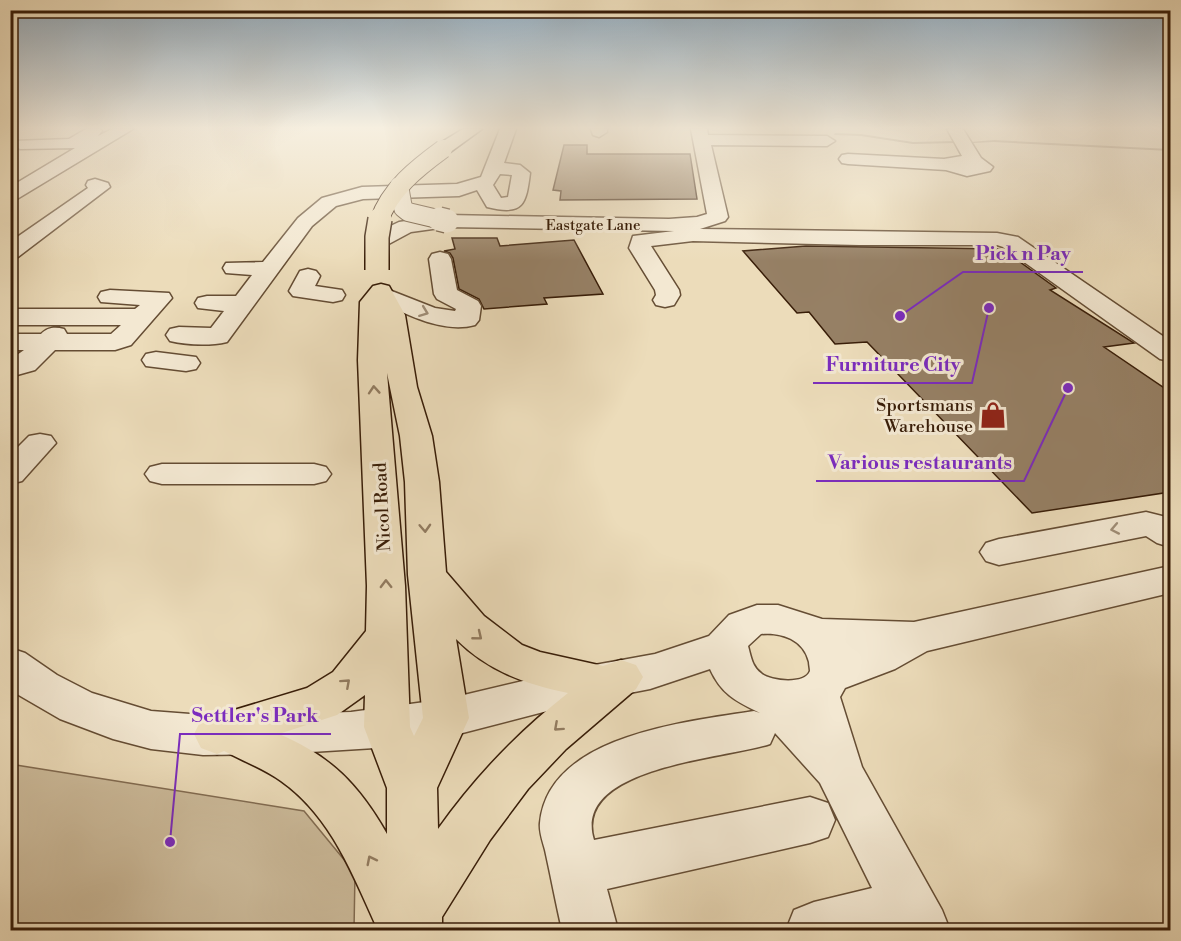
<svg xmlns="http://www.w3.org/2000/svg" width="1181" height="941" viewBox="0 0 1181 941" font-family="'Libre Bodoni',serif">
<style>
.green{fill:#cdbc9c;stroke:#826c52;stroke-width:1.5}
.lines{fill:none;stroke-linecap:round;stroke-linejoin:round}
.stream{fill:#7f694e;fill-rule:evenodd}
.building{fill:#968065;stroke:#381d08;stroke-width:1.5}
.minor-casing{stroke:#654d34;stroke-width:3}
.major-casing{stroke:#381d08;stroke-width:3}
.minor{fill:#f3e8d2;fill-rule:evenodd}
.major{fill:#ecdcba;fill-rule:evenodd}
.minor-bridge-far1-casing{stroke:#654d34;stroke-width:20;stroke-linecap:butt}
.minor-bridge-casing{stroke:#654d34;stroke-width:26;stroke-linecap:butt}
.major-bridge-far1-casing{stroke:#381d08;stroke-width:20;stroke-linecap:butt}
.major-bridge-casing{stroke:#381d08;stroke-width:26;stroke-linecap:butt}
.minor-bridge-far1{stroke:#f3e8d2;stroke-width:18}
.minor-bridge{stroke:#f3e8d2;stroke-width:23}
.major-bridge-far1{stroke:#ecdcba;stroke-width:18}
.major-bridge{stroke:#ecdcba;stroke-width:23}
.oneway{stroke:#9f8d77}
.oneway2{stroke:#927c61}
.labels{text-anchor:middle;stroke-width:6;stroke-linejoin:round;paint-order:stroke}
.far-street-label{font-size:15px;fill:#381d08;stroke:#f3e8d2}
.poi-label{font-size:18px;fill:#381d08;stroke:#f3e8d2;text-anchor:end}
.street-label{font-size:18px;fill:#381d08;stroke:#f3e8d2}
.leader{fill:none;stroke:#7b2cbf;stroke-width:2}
.callout-dot{fill:#7b2cbf;stroke:#f3e8d2;stroke-width:2}
.callout-label{font-size:20px;text-anchor:middle;font-weight:bold;fill:#7b2cbf;stroke:#f3e8d2;stroke-width:6;stroke-linejoin:round;paint-order:stroke}
</style>
<rect width="100%" height="100%" fill="#ecdcba"/>
<filter id="stains"><feTurbulence type="fractalNoise" baseFrequency=".00333" numOctaves="4"/><feColorMatrix values="0 0 0 0 .2 0 0 0 0 .09 0 0 0 0 .02 0 0 0 .5 -.17"/></filter>
<radialGradient id="worn" r=".72"><stop offset=".6" stop-color="#630" stop-opacity="0"/><stop offset="1" stop-color="#630" stop-opacity=".3"/></radialGradient>
<path class="green" d="M10 760 16 765 304 811 355 873 354 930H11Z"/>
<g class="lines">
<g class="stream">
<path d="M835 133 861 134 913 142 955 141 957 142 955 143 913 144 861 136 834 135Z"/>
<path d="M994 140 1170 149V151L994 142 973 143 971 142Z"/>
</g>
</g>
<g class="building">
<path d="M564 145H587V154H690L697 199 560 200 561 191 553 190Z"/>
<path d="M452 238H497L500 246 574 240 603 294 544 298 547 304 484 309 479 299 459 289 453 258 450 253 444 251 455 249Z"/>
<path d="M806 246 1002 249 1056 288 1050 290 1134 343 1104 347 1170 392V492L1032 513 867 342 835 344 809 312 797 313 743 251Z"/>
</g>
<g class="lines">
<defs>
<g id="minor">
<path d="M86 129H100L102 131 98 136 112 129H133L17 199 10 201V187L75 148 20 149 12 144 14 141 69 139Z"/>
<path d="M500 129H516L504 163 520 165 530 173C526 204 524 216 487 207L477 190 459 196 363 199 336 206 312 226 227 342C210 346 187 345 170 341L166 335 170 329 179 327 211 328 224 311 198 308 195 303 198 298 207 296H236L252 275 226 273 223 268 226 263 263 262 298 218 322 198 362 187 457 184 481 177ZM500 174 512 175 508 197 501 198 493 185Z"/>
<path d="M591 129H607V132L599 137 593 135Z"/>
<path d="M691 129H707L708 135 827 136 835 141 827 146 711 145 728 217 725 221 700 229 997 233 1018 237 1170 341V361L1160 359 1003 247 997 245H859L693 241 651 246 679 290 680 295 674 305 665 307 656 305 653 300 656 295 655 290 629 248 633 236 674 231 447 227 411 232 385 246 377 247 369 246 366 241 369 236 399 222 447 215 669 219 697 217 707 214Z"/>
<path d="M947 129H963L981 158 993 167 990 171 967 176 946 170 848 164 842 163 839 159 842 155 848 154 944 159 962 156Z"/>
<path d="M95 179 108 183 110 187 18 257 10 258V242L88 188 86 185 88 181Z"/>
<path d="M440 252 448 254 451 259 457 290 478 301 481 306 479 320 475 325C442 334 405 313 375 300L372 295 375 290 384 288 435 308 455 311 456 309 437 299 434 294 429 259 432 254Z"/>
<path d="M308 269 316 271 320 276 315 286 342 290 345 295 342 300 333 302 293 296 289 291 300 271Z"/>
<path d="M110 290 169 293 172 298 131 345 115 350H55L35 370 10 377V360L24 350H10V334H41C48 327 55 327 64 329L67 334H111L121 325H10V309H135L140 305 101 302 98 297 101 292Z"/>
<path d="M156 352 196 357 200 363 196 369 186 371 146 366 142 360 146 354Z"/>
<path d="M40 434 51 436 56 443 22 481 10 484V455L29 436Z"/>
<path d="M162 464H314L326 467 331 474 326 481 314 484H162L150 481 145 474 150 467Z"/>
<path d="M1146 512 1170 518V547L1157 543 1146 536 999 565 986 561 980 552 986 543 999 539Z"/>
<path d="M1170 566V593L927 651 895 669 845 688 840 697 862 767 942 910 950 930H786L794 910 814 902 872 888 820 783 775 733 770 744C726 759 571 766 594 840L810 797 828 803 835 820 828 837 810 843 607 889 618 930H562C556 904 551 877 545 850 543 842 539 832 540 823 548 735 686 722 754 711L760 713C736 701 722 695 710 669L650 689 578 703 447 737 375 748 279 754 203 755 151 749 113 739 60 719 10 690V648L25 653 57 675 92 693 151 711 216 716 351 712 447 699 578 668 655 654 709 636 729 615 757 605H778L822 619 914 622ZM761 634C782 632 804 640 809 662 809 664 810 669 810 671 805 685 771 681 762 674 752 667 751 657 748 646Z"/>
</g>
<g id="major">
<path d="M463 129H482L449 153H437L435 149 437 145Z"/>
<path d="M381 284 389 286 405 315 417 387 432 436 439 482 446 572 484 616 522 645 540 652 603 666 621 660 636 665 643 677 636 689 566 749 528 789 490 840 442 917V930H378C353 876 332 817 281 781 264 769 243 761 224 751L217 754 201 748 194 734 201 720 307 688 333 672 366 631 367 586 358 360 360 302 373 286ZM387 373 400 436 405 482 408 575 423 718 414 736 410 727 405 586ZM456 639C488 671 525 684 568 693 518 732 475 777 438 829L437 788 469 718ZM365 695 364 727 387 788V834C359 785 331 756 279 734L337 715Z"/>
</g>
</defs>
<use href="#minor" class="minor-casing"/>
<use href="#major" class="major-casing"/>
<use href="#minor" class="minor"/>
<use href="#major" class="major"/>
<defs>
<path id="minor-bridge-far1" d="M399 186 403 208 408 212 446 221"/>
<path id="minor-bridge" d="M439 219 447 221"/>
<path id="major-bridge-far1" d="M379 221C390 189 417 168 443 149"/>
<path id="major-bridge" d="M377 270V237L380 219"/>
</defs>
<use href="#minor-bridge-far1" class="minor-bridge-far1-casing"/>
<use href="#minor-bridge" class="minor-bridge-casing"/>
<use href="#major-bridge-far1" class="major-bridge-far1-casing"/>
<use href="#major-bridge" class="major-bridge-casing"/>
<use href="#minor-bridge-far1" class="minor-bridge-far1"/>
<use href="#minor-bridge" class="minor-bridge"/>
<use href="#major-bridge-far1" class="major-bridge-far1"/>
<use href="#major-bridge" class="major-bridge"/>
</g>
<defs><path id="oneway-chevron" d="M-2-3.5L2.5 0L-2 3.5" fill="none" stroke-width="1.6" stroke-linecap="round" stroke-linejoin="round" transform="scale(1.5)"/></defs>
<g class="oneway">
<use href="#oneway-chevron" transform="translate(424 312) rotate(21)"/>
<use href="#oneway-chevron" transform="translate(1115 529) rotate(169)"/>
</g>
<g class="oneway2">
<use href="#oneway-chevron" transform="translate(374 390) rotate(-94)"/>
<use href="#oneway-chevron" transform="translate(425 528) rotate(87)"/>
<use href="#oneway-chevron" transform="translate(386 584) rotate(-91)"/>
<use href="#oneway-chevron" transform="translate(478 636) rotate(39)"/>
<use href="#oneway-chevron" transform="translate(346 683) rotate(-42)"/>
<use href="#oneway-chevron" transform="translate(558 727) rotate(138)"/>
<use href="#oneway-chevron" transform="translate(371 860) rotate(-117)"/>
</g>
<linearGradient id="sky" x2="0" y2="1"><stop stop-color="#91aabd"/><stop offset="0.49" stop-color="#f6efe0"/><stop offset="1" stop-color="#f6efe0" stop-opacity="0"/></linearGradient>
<rect width="1181" height="261" fill="url(#sky)"/>
<defs>
<symbol id="shop-bare" viewBox="-9 -9 18 18"><path d="M-5-2.5h2.3a2.7 3.5 0 0 1 5.4 0H5L5.5 6h-11ZM-1.5-2.5h3a1.5 2.3 0 0 0-3 0Z" fill="#8f2418" stroke="#f3e8d2" stroke-width="2.5" paint-order="stroke"/></symbol>
</defs>
<g fill-rule="evenodd">
<use href="#shop-bare" x="974" y="396" width="38" height="38"/>
</g>
<g class="labels">
<g class="far-street-label">
<text x="593" y="230">Eastgate Lane</text>
</g>
<g class="poi-label">
<text x="973" y="411">Sportsmans<tspan x="973" dy="21">Warehouse</tspan></text>
</g>
<g class="street-label">
<text transform="translate(382 507) rotate(-93)" y="6">Nicol Road</text>
</g>
</g>
<path class="leader" d="M900 316L963 272H1083M989 308L972 383H813M1068 388L1024 481H816M170 842L180 734H331"/>
<g class="callout-dot">
<circle cx="900" cy="316" r="6"/>
<circle cx="989" cy="308" r="6"/>
<circle cx="1068" cy="388" r="6"/>
<circle cx="170" cy="842" r="6"/>
</g>
<g class="callout-label">
<text x="1023" y="260">Pick n Pay</text>
<text x="893" y="371">Furniture City</text>
<text x="920" y="469">Various restaurants</text>
<text x="255" y="722">Settler's Park</text>
</g>
<rect width="1181" height="941" fill="none" stroke="#ecdcba" stroke-width="36"/>
<rect x="12" y="12" width="1157" height="917" fill="none" stroke="#381d08" stroke-width="3"/>
<rect x="18" y="18" width="1145" height="905" fill="none" stroke="#381d08" stroke-width="1.5"/>
<rect width="100%" height="100%" filter="url(#stains)"/>
<rect width="100%" height="100%" fill="url(#worn)"/>
</svg>
